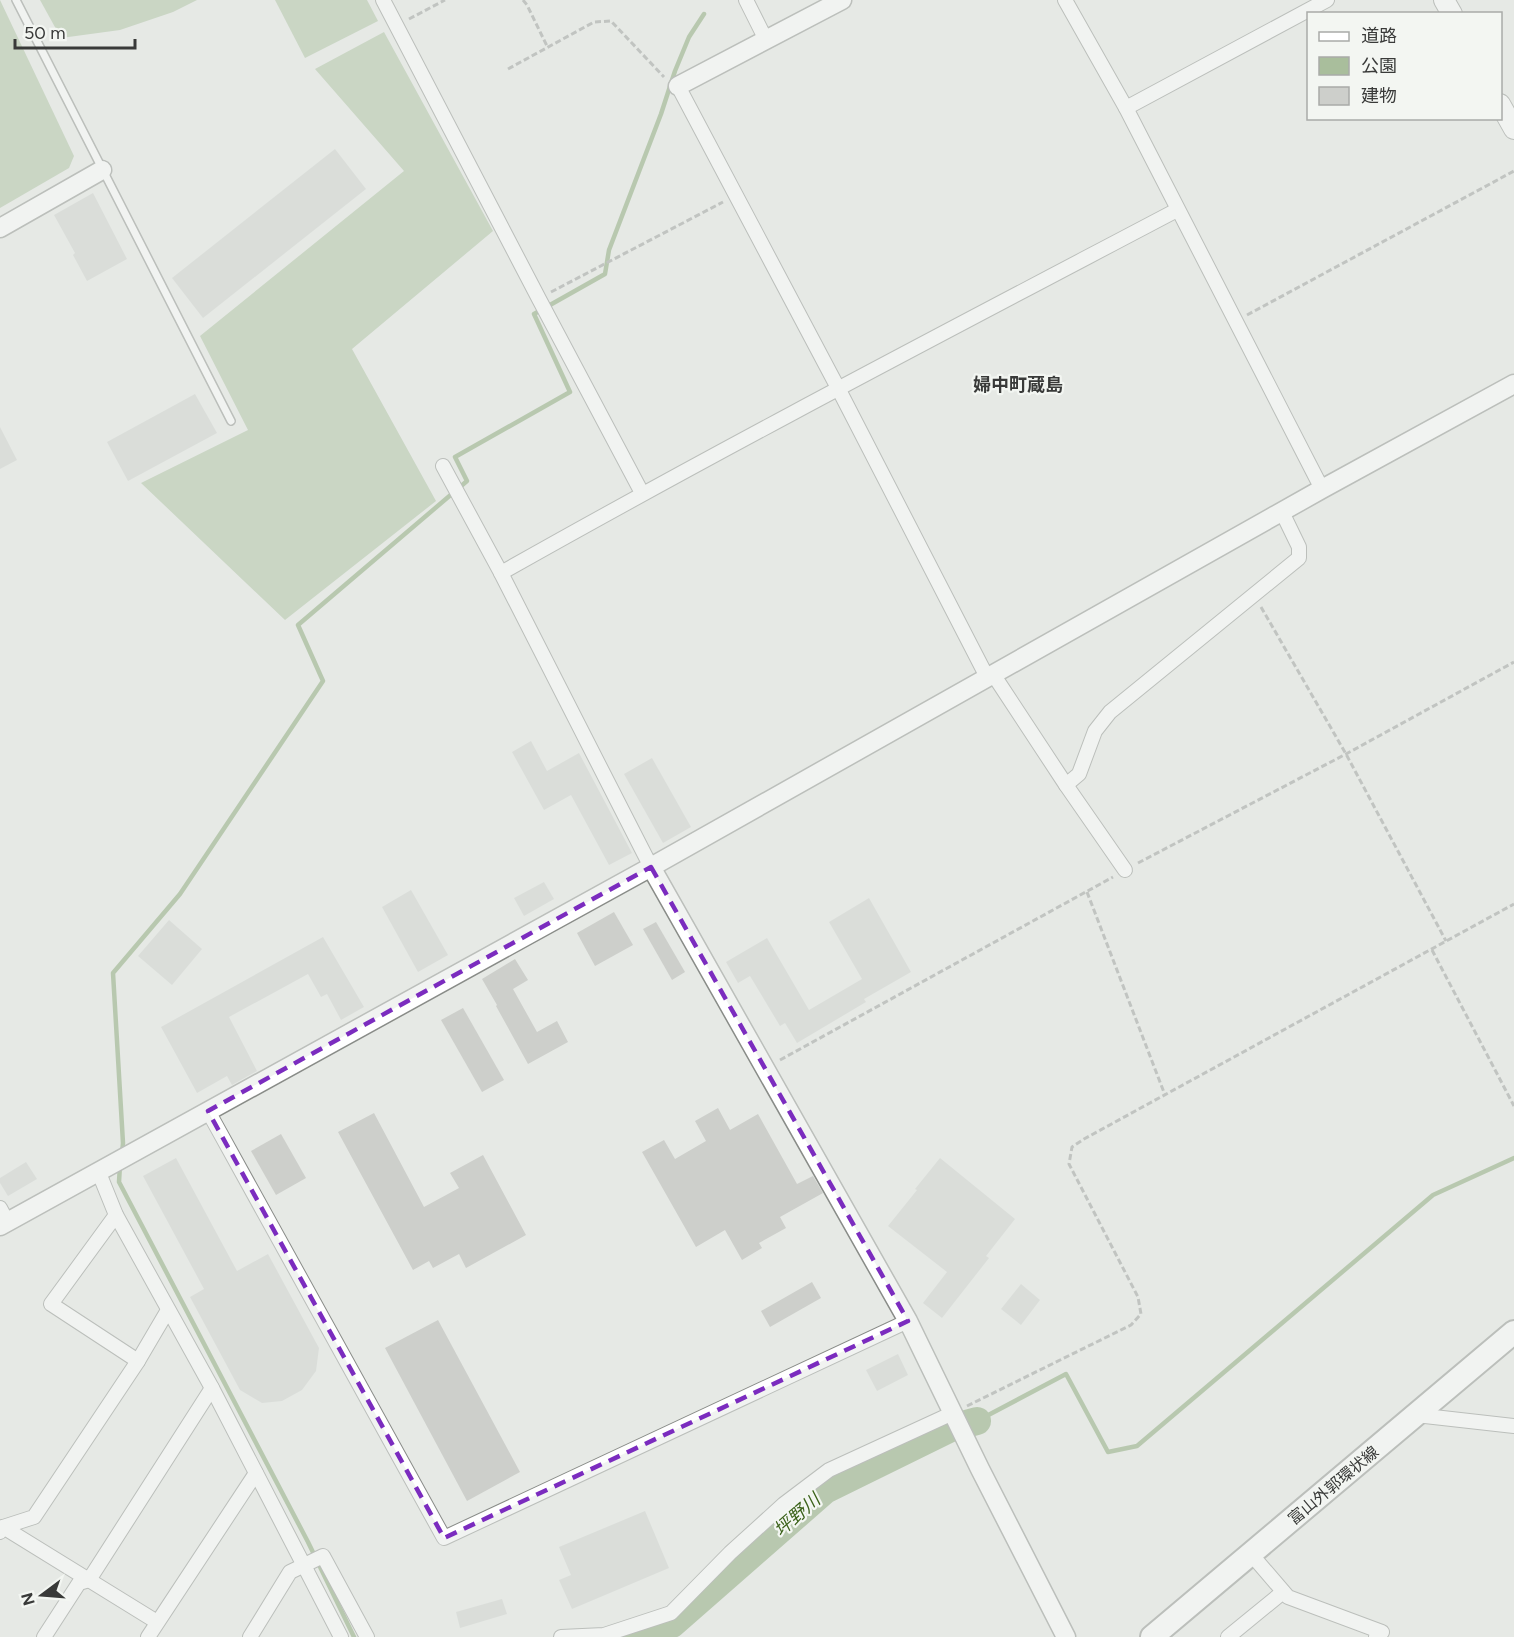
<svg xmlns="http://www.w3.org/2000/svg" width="1514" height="1637" viewBox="0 0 1514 1637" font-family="Figtree,'Noto Sans JP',sans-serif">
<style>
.green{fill:#a9be9c}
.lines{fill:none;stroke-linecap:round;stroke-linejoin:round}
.stream{stroke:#82a16e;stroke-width:4.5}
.river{stroke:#82a16e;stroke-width:28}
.building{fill:#cdcfcb}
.service-casing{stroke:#898c88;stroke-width:10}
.minor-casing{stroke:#898c88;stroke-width:16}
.tertiary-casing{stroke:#898c88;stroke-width:21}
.secondary-casing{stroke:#898c88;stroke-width:22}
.primary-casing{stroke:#898c88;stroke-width:26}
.path{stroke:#969896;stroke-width:3;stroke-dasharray:6 3;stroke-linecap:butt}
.service{stroke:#fff;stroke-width:7}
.minor{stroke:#fff;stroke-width:14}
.tertiary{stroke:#fff;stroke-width:18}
.secondary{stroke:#fff;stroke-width:20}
.primary{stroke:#fff;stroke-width:22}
.marked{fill:none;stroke:#7b2cbf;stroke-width:4.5;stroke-dasharray:12 8;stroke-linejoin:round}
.labels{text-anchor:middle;stroke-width:4.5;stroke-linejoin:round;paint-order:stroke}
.street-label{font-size:16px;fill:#393a39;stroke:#f3f6f2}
.neighbourhood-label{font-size:18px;font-weight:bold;fill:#393a39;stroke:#f3f6f2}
.water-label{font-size:18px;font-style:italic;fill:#3b621a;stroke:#f3f6f2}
</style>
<rect width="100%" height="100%" fill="#e6e9e5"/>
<g class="green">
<path d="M0 0 74 156 69 168 0 208Z"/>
<path d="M40 0H197L173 12 120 30 61 38Z"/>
<path d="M275 0H367L378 21 305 58Z"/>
<path d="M384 32 493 231 352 349 436 501 285 620 141 483 248 430 200 336 404 171 315 69Z"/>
</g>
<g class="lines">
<g class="stream">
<path d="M122 1154 123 1143 113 973 180 894 323 681 298 625 467 481 455 457 570 392 534 314 605 274 609 250 661 114 675 71 689 37 704 14"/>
<path d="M120 1165 119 1182 308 1542 354 1637"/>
<path d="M977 1421 1066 1374 1108 1452 1137 1446 1433 1195 1514 1158"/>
</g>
<path class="river" d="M635 1637 672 1624 825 1490 951 1428 977 1421"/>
</g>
<g class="building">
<path d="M335 149 366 189 203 318 172 278Z"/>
<path d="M93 193 127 259 87 281 73 255 75 253 54 215Z"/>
<path d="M195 394 217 433 128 481 107 442Z"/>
<path d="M0 427 17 460 0 469Z"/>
<path d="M531 741 547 771 579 753 632 853 609 865 571 795 544 810 512 752Z"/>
<path d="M652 758 691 827 663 843 624 774Z"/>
<path d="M544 882 554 899 524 916 514 898Z"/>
<path d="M411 890 448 955 418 972 382 907Z"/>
<path d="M869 898 911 972 864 999 866 1002 797 1043 785 1023 780 1026 750 976 738 983 726 962 767 938 809 1010 862 979 829 922Z"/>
<path d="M614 912 633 945 595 966 577 933Z"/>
<path d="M169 920 202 949 172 985 138 956Z"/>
<path d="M656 922 685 972 672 980 643 929Z"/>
<path d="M323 937 364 1007 341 1020 327 994 321 997 308 974 229 1017 257 1071 232 1085 227 1076 197 1093 161 1027Z"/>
<path d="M515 959 528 980 513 989 537 1032 557 1021 568 1042 528 1064 496 1006 497 1005 482 979Z"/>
<path d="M463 1008 504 1080 482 1092 441 1020Z"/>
<path d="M718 1108 730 1130 758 1114 797 1184 813 1176 823 1193 780 1217 786 1228 759 1243 762 1248 742 1260 725 1230 696 1247 642 1152 664 1140 675 1159 706 1141 695 1121Z"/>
<path d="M374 1113 424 1207 459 1188 450 1173 483 1155 526 1235 466 1268 459 1254 433 1268 429 1261 413 1270 338 1132Z"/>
<path d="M281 1134 306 1178 276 1195 251 1151Z"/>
<path d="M176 1158 237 1271 268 1254 319 1348 316 1371 302 1390 282 1401 262 1403 240 1390 190 1297 204 1289 143 1176Z"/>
<path d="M940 1158 1015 1219 986 1256 989 1258 942 1318 923 1303 947 1272 888 1226 917 1190 915 1189Z"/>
<path d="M26 1162 37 1179 8 1196 0 1183V1178Z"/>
<path d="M812 1282 821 1298 770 1327 761 1311Z"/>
<path d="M1021 1284 1040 1300 1021 1325 1001 1309Z"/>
<path d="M438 1320 520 1472 467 1501 385 1348Z"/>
<path d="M898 1354 908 1375 877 1391 866 1370Z"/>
<path d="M645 1511 669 1568 572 1609 559 1580 571 1575 559 1547Z"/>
<path d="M502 1599 507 1614 460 1628 456 1612Z"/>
</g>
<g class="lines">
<defs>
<path id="service" d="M16 0 231 421"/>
<g id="minor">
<path d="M383 0 539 299 642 493"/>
<path d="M746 0 766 40"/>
<path d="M1065 0 1126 108 1322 489"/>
<path d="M678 86 838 388 987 677"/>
<path d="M1126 108 1327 0"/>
<path d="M443 466 501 573"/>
<path d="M993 674 1066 785 1079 774 1095 731 1110 712 1299 558V547L1282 512"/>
<path d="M1066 785 1125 870"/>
<path d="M651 867 501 573C724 447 951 329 1177 210"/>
<path d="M208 1111 444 1538 908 1321"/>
<path d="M99 1173 116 1215 212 1388 341 1637"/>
<path d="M0 1208 8 1223"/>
<path d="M116 1215 51 1304 138 1361"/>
<path d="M1416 1415 1514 1426"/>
<path d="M3 1527 157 1622"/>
<path d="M0 1532 3 1527 34 1517 138 1361 168 1310"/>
<path d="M1251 1554 1288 1597 1382 1632 1376 1637"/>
<path d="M44 1637 79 1583 89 1580 212 1388"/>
<path d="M148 1637 256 1473"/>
<path d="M250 1637 290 1572 323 1556 367 1637"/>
<path d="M561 1637 604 1635 671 1613 730 1553 784 1504 829 1470 953 1413"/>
<path d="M1228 1637 1283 1592"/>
</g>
<g id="tertiary">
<path d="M678 86 842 0"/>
<path d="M0 228 102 170"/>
<path d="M651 867 908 1321 980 1469 1066 1637"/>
<path d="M0 1226 651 867 1322 489 1514 384"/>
</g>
<g id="secondary">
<path d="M1444 0 1452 14"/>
<path d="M1500 104 1514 129"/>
</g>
<path id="primary" d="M1152 1637 1514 1332"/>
</defs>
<use href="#service" class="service-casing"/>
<use href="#minor" class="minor-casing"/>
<use href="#tertiary" class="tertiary-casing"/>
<use href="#secondary" class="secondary-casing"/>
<use href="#primary" class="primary-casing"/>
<g class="path">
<path d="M523 0 527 5 547 46"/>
<path d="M409 19 445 0"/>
<path d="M508 69 594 22 611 21 664 77"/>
<path d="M551 292 723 202"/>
<path d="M1247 315 1514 171"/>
<path d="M1261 607 1346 754 1446 941"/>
<path d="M1138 863 1346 754 1514 662"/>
<path d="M1087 892 1165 1095"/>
<path d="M1432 950 1514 1106"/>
<path d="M780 1060 1113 877"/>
<path d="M967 1406 1131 1325 1141 1314 1138 1297 1069 1164 1072 1147 1084 1139 1514 904"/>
</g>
<use href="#service" class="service"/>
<use href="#minor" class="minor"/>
<use href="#tertiary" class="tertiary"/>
<use href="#secondary" class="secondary"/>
<use href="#primary" class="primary"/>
</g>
<path d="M0 0H1514V1637H0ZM651 867 908 1321 444 1538 208 1111Z" fill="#e6e9e5" fill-opacity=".55" fill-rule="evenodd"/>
<path class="marked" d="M651 867 908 1321 444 1538 208 1111Z"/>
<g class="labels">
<g class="street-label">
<text transform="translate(1333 1485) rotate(-40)" y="6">富山外郭環状線</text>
</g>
<g class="neighbourhood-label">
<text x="1018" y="391">婦中町蔵島</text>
</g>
<g class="water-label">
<text transform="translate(797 1515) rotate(-41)" y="6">坪野川</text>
</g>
</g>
<rect x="1307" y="12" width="195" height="108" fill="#f3f6f2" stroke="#a9aba8" stroke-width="1.5"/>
<rect x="1319" y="32" width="30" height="9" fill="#ffffff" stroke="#a9aba8" stroke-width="1.5"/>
<text x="1361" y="42" font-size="18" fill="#393a39">道路</text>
<rect x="1319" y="57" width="30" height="18" fill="#a9be9c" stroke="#a9aba8" stroke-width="1.5"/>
<text x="1361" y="72" font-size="18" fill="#393a39">公園</text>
<rect x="1319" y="87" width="30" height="18" fill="#cdcfcb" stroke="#a9aba8" stroke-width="1.5"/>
<text x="1361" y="102" font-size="18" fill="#393a39">建物</text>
<g transform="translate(42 1595) rotate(254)" stroke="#f3f6f2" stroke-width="4.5" paint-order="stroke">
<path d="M0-4.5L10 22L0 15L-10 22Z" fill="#393a39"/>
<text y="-9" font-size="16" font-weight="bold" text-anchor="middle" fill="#393a39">N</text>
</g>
<path d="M15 39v9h120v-9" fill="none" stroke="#393a39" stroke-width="3"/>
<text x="24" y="39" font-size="18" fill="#393a39" stroke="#f3f6f2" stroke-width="4.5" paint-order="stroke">50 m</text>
</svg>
